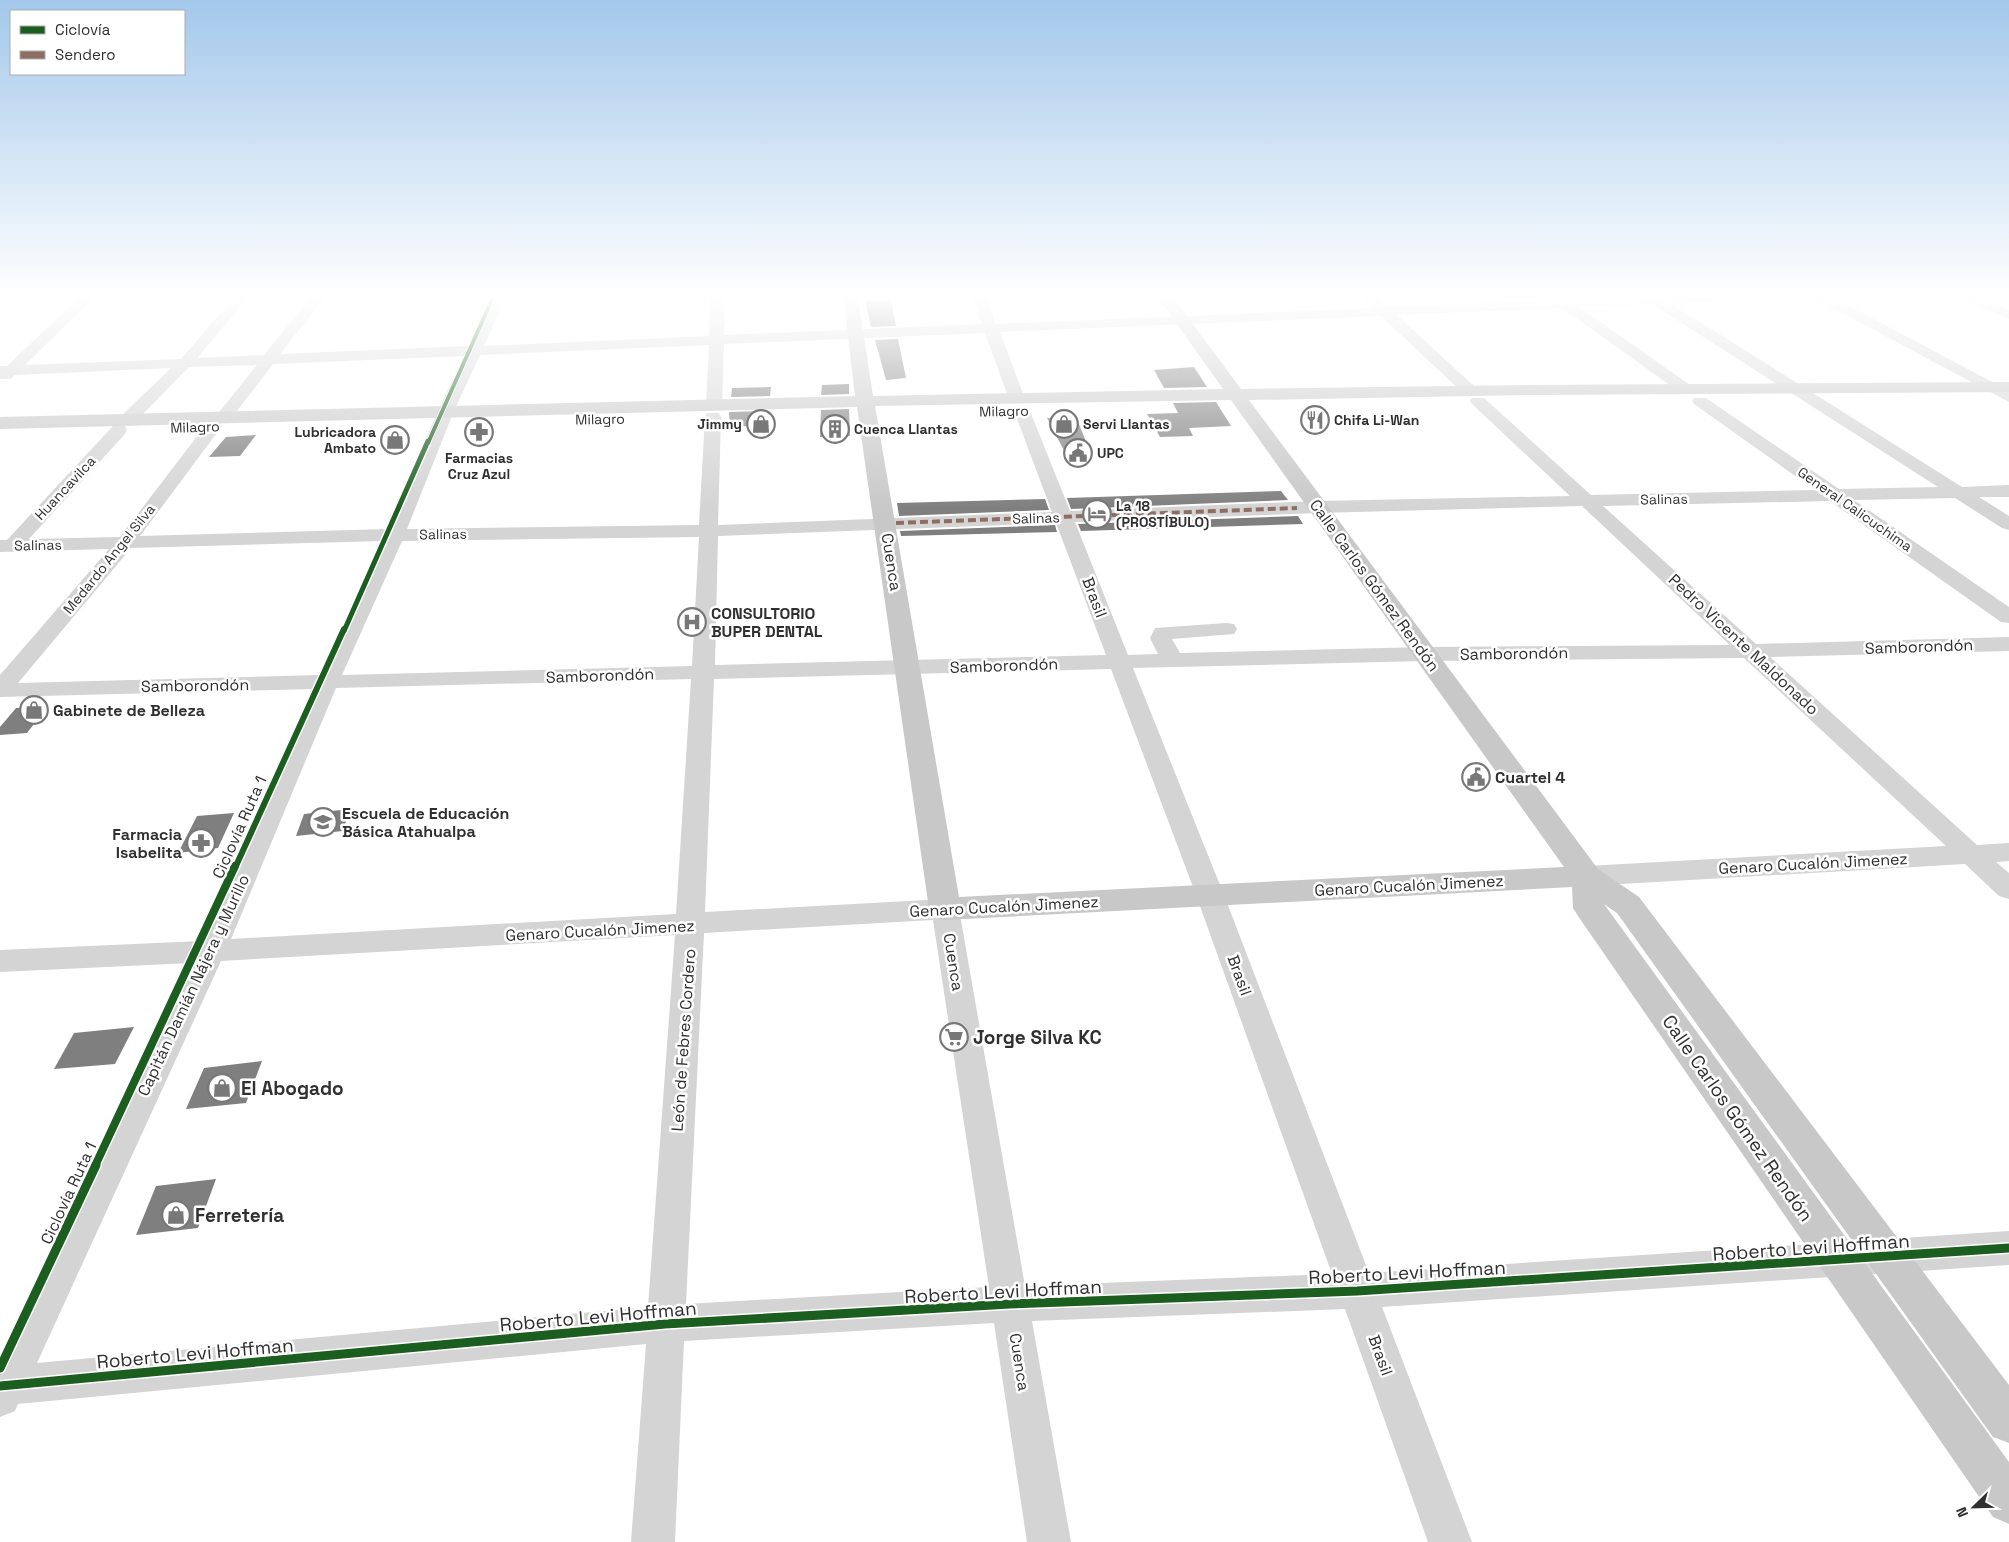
<svg xmlns="http://www.w3.org/2000/svg" width="2009" height="1542" viewBox="0 0 2009 1542" font-family="'Space Grotesk',sans-serif">
<style>
.building{fill:#7f7f7f}
.lines{fill:none;stroke-linecap:round;stroke-linejoin:round}
.minor{fill:#d4d4d4;fill-rule:evenodd}
.major{fill:#c8c8c8;fill-rule:evenodd}
.quiet{stroke:#8d6e63;stroke-width:4;stroke-dasharray:8 4;stroke-linecap:butt}
.cycleway-far4-casing{stroke:#fff;stroke-width:5.5}
.cycleway-far3-casing{stroke:#fff;stroke-width:8}
.cycleway-far2-casing{stroke:#fff;stroke-width:9}
.cycleway-far1-casing{stroke:#fff;stroke-width:11}
.cycleway-casing{stroke:#fff;stroke-width:12}
.cycleway-far4{stroke:#1b5e20;stroke-width:4}
.cycleway-far3{stroke:#1b5e20;stroke-width:5}
.cycleway-far2{stroke:#1b5e20;stroke-width:6}
.cycleway-far1{stroke:#1b5e20;stroke-width:8}
.cycleway{stroke:#1b5e20;stroke-width:9}
.labels{text-anchor:middle;stroke-width:5;stroke-linejoin:round;paint-order:stroke}
.far-street-label{font-size:14px;fill:#303030;stroke:#fff}
.far-poi-label{font-size:14px;font-weight:bold;fill:#303030;stroke:#fff;text-anchor:start}
.street-label{font-size:16px;fill:#303030;stroke:#fff}
.poi-label{font-size:16px;font-weight:bold;fill:#303030;stroke:#fff;text-anchor:start}
.near-poi-label{font-size:19px;font-weight:bold;fill:#303030;stroke:#fff;text-anchor:start}
.near-street-label{font-size:19px;fill:#303030;stroke:#fff}
</style>
<rect width="100%" height="100%" fill="#fff"/>
<g class="building">
<path d="M891 300 896 326 871 327 865 301Z"/>
<path d="M898 339 906 378 886 380 875 340Z"/>
<path d="M1194 367 1207 387 1164 388 1154 370Z"/>
<path d="M849 384V394L821 395 822 385Z"/>
<path d="M771 387 770 396 731 397 732 388Z"/>
<path d="M1216 402 1231 426 1189 428 1193 436 1160 437 1147 414 1178 413 1173 403Z"/>
<path d="M849 409 850 436 820 437 821 410Z"/>
<path d="M768 411 767 425 730 427 729 412Z"/>
<path d="M1076 417 1092 456 1068 458 1047 418Z"/>
<path d="M256 435 240 456 209 457 226 437Z"/>
<path d="M1281 491 1288 500 1071 509 1067 498Z"/>
<path d="M1045 499 1049 510 899 516 897 503Z"/>
<path d="M1298 516 1303 524 1081 531 1078 524Z"/>
<path d="M1055 525 1057 532 901 536 900 531Z"/>
<path d="M48 706 27 733 0 735V727L16 708Z"/>
<path d="M350 809 343 831 296 836 304 814Z"/>
<path d="M234 813 218 848 178 853 197 816Z"/>
<path d="M134 1027 115 1064 54 1069 74 1033Z"/>
<path d="M262 1061 246 1103 186 1109 204 1068Z"/>
<path d="M216 1179 198 1228 136 1235 156 1186Z"/>
</g>
<g class="lines">
<g class="minor">
<path d="M84 293H99L25 365 181 359 238 293H252L197 358 264 355 314 293H328L280 354 469 346 494 293H508L484 346 709 336 711 293H725L724 335 982 324 971 293H985L996 324 1373 308 1358 293H1373L1388 307 1553 300 1560 296 1568 299 1647 296 1652 294 1658 296 1717 293H1825L2009 391V402L1812 297 1670 303 1962 487 2009 485V497H1979L2009 516V530L2002 528 1955 498 1854 500 2009 607V623L2001 622 1830 501 1603 506 1756 644 2009 637V651L1770 657 1977 845 2009 843V861L1996 862 2009 873V899L1999 896 1965 864 1587 886 1577 883 1573 876 1577 869 1587 866 1946 846 1744 658 1425 661 1133 668 1224 895 1369 1273 2009 1231V1265L1382 1307 1472 1542H1428L1345 1309 1032 1321 1071 1542H1027L994 1323 684 1341 675 1542H631L646 1344 18 1404 15 1411 0 1417V1356L191 963 0 972V950L201 941 312 689 0 697V675L109 549 0 552V540H7L113 426H125L127 430 125 434 29 539 120 537 208 422H220L222 426 140 536 388 529 438 411 464 356 273 364 230 420H218L216 416 257 365 189 367 134 423H122L120 419 122 415 171 368 15 375 11 379H0V366H7ZM1652 304 1938 487 1839 489 1706 398H1694L1692 401 1694 404 1815 490 1591 495 1484 398H1472L1470 401 1472 404 1570 496 1318 501 1070 511 1030 411 1028 408H1016L1014 411 1052 512 718 525 721 417 719 413H707L705 417 699 525 407 529 454 411 480 355 709 345 706 405 708 408H720L722 405 724 344 985 333 1009 399 1011 402H1023L1025 399 1000 332 1381 316 1463 393H1475L1477 390 1475 387 1397 315 1562 308 1681 393H1693L1695 390 1693 387 1579 307ZM1582 506 1730 645 1425 647 1180 653 1172 639 1234 634 1237 629 1234 624 1226 623 1155 628 1150 638 1158 654 1128 655 1075 522 1318 513ZM1056 523 1106 655 715 665 718 536ZM699 537 692 666 342 675 402 541ZM382 541 319 675 18 683 131 548ZM1111 669 1196 895 1332 1274 1025 1286 959 909 955 902 945 899 705 912 714 679ZM691 679 676 914 231 939 336 688ZM933 920 989 1287 686 1304 704 933ZM675 935 648 1307 37 1363 221 961Z"/>
<path d="M1955 293H1973L2009 310V319L1957 296Z"/>
</g>
<path class="major" d="M843 293H857L873 396 1223 389 1155 293H1170L1241 389 1532 385 2009 382V392L1532 395 1249 400 1598 869 1639 897 2009 1385V1443L1993 1437 1617 913 1604 904 2009 1462V1524L1993 1517 1578 916 1573 908 1572 887 945 920 934 917 929 909 857 407 0 429V417L855 396ZM1231 400 1564 867 959 897 875 406Z"/>
<path class="quiet" d="M896 523 1297 508"/>
<defs>
<path id="cycleway-far4" d="M428 443 495 293"/>
<path id="cycleway-far3" d="M344 631 428 441"/>
<path id="cycleway-far2" d="M235 868 344 629"/>
<path id="cycleway-far1" d="M95 1166 235 866"/>
<g id="cycleway">
<path d="M0 1368 96 1165"/>
<path d="M0 1386 665 1324 1010 1304 1357 1291 2009 1248"/>
</g>
</defs>
<use href="#cycleway-far4" class="cycleway-far4-casing"/>
<use href="#cycleway-far3" class="cycleway-far3-casing"/>
<use href="#cycleway-far2" class="cycleway-far2-casing"/>
<use href="#cycleway-far1" class="cycleway-far1-casing"/>
<use href="#cycleway" class="cycleway-casing"/>
<use href="#cycleway-far4" class="cycleway-far4"/>
<use href="#cycleway-far3" class="cycleway-far3"/>
<use href="#cycleway-far2" class="cycleway-far2"/>
<use href="#cycleway-far1" class="cycleway-far1"/>
<use href="#cycleway" class="cycleway"/>
</g>
<linearGradient id="sky" x2="0" y2="1"><stop stop-color="#a3c8eb"/><stop offset="0.58" stop-color="#fff"/><stop offset="1" stop-color="#fff" stop-opacity="0"/></linearGradient>
<rect width="2009" height="509" fill="url(#sky)"/>
<defs>
<symbol id="restaurant-ring" viewBox="-11 -11 22 22"><circle r="9.5" fill="#fff" stroke="#787878" stroke-width="1.5"/><path d="M-5-6h1v4h1v-4h1v4h1v-4h1v5L-1.5 .5V6h-2V.5L-5-1ZM5-6V6H3V1.5H1.5Q1.5-4 5-6Z" fill="#787878"/></symbol>
<symbol id="shop-ring" viewBox="-11 -11 22 22"><circle r="9.5" fill="#fff" stroke="#787878" stroke-width="1.5"/><path d="M-5-2.5h2.3a2.7 3.5 0 0 1 5.4 0H5L5.5 6h-11ZM-1.5-2.5h3a1.5 2.3 0 0 0-3 0Z" fill="#787878"/></symbol>
<symbol id="building-ring" viewBox="-11 -11 22 22"><circle r="9.5" fill="#fff" stroke="#787878" stroke-width="1.5"/><path d="M-4-6H4V6H1V3H-1V6H-4ZM-2.5-4.3h1.7v1.8h-1.7ZM.8-4.3h1.7v1.8H.8ZM-2.5-1h1.7V.8h-1.7ZM.8-1h1.7V.8H.8Z" fill="#787878"/></symbol>
<symbol id="pharmacy-ring" viewBox="-11 -11 22 22"><circle r="9.5" fill="#fff" stroke="#787878" stroke-width="1.5"/><path d="M-2-6h4v4h4v4h-4v4h-4v-4h-4v-4h4Z" fill="#787878"/></symbol>
<symbol id="civic-ring" viewBox="-11 -11 22 22"><circle r="9.5" fill="#fff" stroke="#787878" stroke-width="1.5"/><path d="M-.6-6.5H3V-4.5H.6V-3L4-1V1h2V6H-6V1h2V-1L-.6-3ZM-1.2 2.5V6h2.4V2.5Z" fill="#787878"/></symbol>
<symbol id="hotel-ring" viewBox="-11 -11 22 22"><circle r="9.5" fill="#fff" stroke="#787878" stroke-width="1.5"/><path d="M-6-4.5h1.5V1H6V5H4.5V3h-9V5H-6ZM-4 0a1.8 1.8 0 1 1 3.6 0ZM.5 0V-2.5h3Q6-2.5 6 0Z" fill="#787878"/></symbol>
<symbol id="hospital-ring" viewBox="-11 -11 22 22"><circle r="9.5" fill="#fff" stroke="#787878" stroke-width="1.5"/><path d="M-5-5h3v3.5h4V-5h3V5h-3V1.5h-4V5h-3Z" fill="#787878"/></symbol>
<symbol id="school-ring" viewBox="-11 -11 22 22"><circle r="9.5" fill="#fff" stroke="#787878" stroke-width="1.5"/><path d="M0-5L7-2L0 1L-7-2ZM-4 1L0 2.5L4 1V4Q0 6-4 4Z" fill="#787878"/></symbol>
<symbol id="supermarket-ring" viewBox="-11 -11 22 22"><circle r="9.5" fill="#fff" stroke="#787878" stroke-width="1.5"/><path d="M-6-5.5h2.5l.6 2H6L4.5 2H-2.5L-4.4-4H-6ZM-1.5 3.2a1.3 1.3 0 1 0 .1 0ZM3 3.2a1.3 1.3 0 1 0 .1 0Z" fill="#787878"/></symbol>
</defs>
<g fill-rule="evenodd">
<use href="#restaurant-ring" x="1299" y="404" width="32" height="32"/>
<use href="#shop-ring" x="745" y="408" width="32" height="32"/>
<use href="#shop-ring" x="1048" y="408" width="32" height="32"/>
<use href="#building-ring" x="819" y="413" width="32" height="32"/>
<use href="#pharmacy-ring" x="463" y="416" width="32" height="32"/>
<use href="#shop-ring" x="379" y="424" width="32" height="32"/>
<use href="#civic-ring" x="1062" y="437" width="32" height="32"/>
<use href="#hotel-ring" x="1081" y="498" width="32" height="32"/>
<use href="#hospital-ring" x="676" y="606" width="32" height="32"/>
<use href="#shop-ring" x="18" y="694" width="32" height="32"/>
<use href="#civic-ring" x="1460" y="761" width="32" height="32"/>
<use href="#school-ring" x="307" y="806" width="32" height="32"/>
<use href="#pharmacy-ring" x="185" y="827" width="32" height="32"/>
<use href="#supermarket-ring" x="938" y="1021" width="32" height="32"/>
<use href="#shop-ring" x="206" y="1072" width="32" height="32"/>
<use href="#shop-ring" x="160" y="1199" width="32" height="32"/>
</g>
<g class="labels">
<g class="far-street-label">
<text transform="translate(1004 411) rotate(-1)" y="5">Milagro</text>
<text transform="translate(600 419) rotate(-1)" y="5">Milagro</text>
<text transform="translate(195 427) rotate(-2)" y="5">Milagro</text>
<text transform="translate(65 488) rotate(-47)" y="5">Huancavilca</text>
<text transform="translate(1664 499) rotate(-1)" y="5">Salinas</text>
<text transform="translate(1855 509) rotate(35)" y="5">General Calicuchima</text>
<text transform="translate(1036 518) rotate(-2)" y="5">Salinas</text>
<text transform="translate(443 534) rotate(-1)" y="5">Salinas</text>
<text transform="translate(38 545) rotate(-1)" y="5">Salinas</text>
<text transform="translate(109 559) rotate(-51)" y="5">Medardo Angel Silva</text>
</g>
<g class="far-poi-label">
<text x="1334" y="425">Chifa Li-Wan</text>
<text x="742" y="429" text-anchor="end">Jimmy</text>
<text x="1083" y="429">Servi Llantas</text>
<text x="854" y="434">Cuenca Llantas</text>
<text x="376" y="437" text-anchor="end">Lubricadora<tspan x="376" dy="16">Ambato</tspan></text>
<text x="1097" y="458">UPC</text>
<text x="479" y="463" text-anchor="middle">Farmacias<tspan x="479" dy="16">Cruz Azul</tspan></text>
<text x="1116" y="511">La 18<tspan x="1116" dy="16">(PROSTÍBULO)</tspan></text>
</g>
<g class="street-label">
<text transform="translate(892 562) rotate(81)" y="6">Cuenca</text>
<text transform="translate(1375 585) rotate(54)" y="6">Calle Carlos Gómez Rendón</text>
<text transform="translate(1095 597) rotate(69)" y="6">Brasil</text>
<text transform="translate(1744 644) rotate(43)" y="6">Pedro Vicente Maldonado</text>
<text transform="translate(1919 646) rotate(-2)" y="6">Samborondón</text>
<text transform="translate(1514 653) rotate(-1)" y="6">Samborondón</text>
<text transform="translate(1004 665) rotate(-2)" y="6">Samborondón</text>
<text transform="translate(600 675) rotate(-2)" y="6">Samborondón</text>
<text transform="translate(195 685) rotate(-1)" y="6">Samborondón</text>
<text transform="translate(239 827) rotate(-66)" y="6">Ciclovía Ruta 1</text>
<text transform="translate(1813 863) rotate(-3)" y="6">Genaro Cucalón Jimenez</text>
<text transform="translate(1409 885) rotate(-3)" y="6">Genaro Cucalón Jimenez</text>
<text transform="translate(1004 906) rotate(-3)" y="6">Genaro Cucalón Jimenez</text>
<text transform="translate(600 930) rotate(-3)" y="6">Genaro Cucalón Jimenez</text>
<text transform="translate(954 962) rotate(81)" y="6">Cuenca</text>
<text transform="translate(1240 975) rotate(70)" y="6">Brasil</text>
<text transform="translate(193 985) rotate(-65)" y="6">Capitán Damián Nájera y Murillo</text>
<text transform="translate(683 1040) rotate(-86)" y="6">León de Febres Cordero</text>
<text transform="translate(68 1193) rotate(-65)" y="6">Ciclovía Ruta 1</text>
<text transform="translate(1381 1355) rotate(70)" y="6">Brasil</text>
<text transform="translate(1020 1362) rotate(81)" y="6">Cuenca</text>
</g>
<g class="poi-label">
<text x="711" y="619">CONSULTORIO<tspan x="711" dy="18">BUPER DENTAL</tspan></text>
<text x="53" y="716">Gabinete de Belleza</text>
<text x="1495" y="783">Cuartel 4</text>
<text x="342" y="819">Escuela de Educación<tspan x="342" dy="18">Básica Atahualpa</tspan></text>
<text x="182" y="840" text-anchor="end">Farmacia<tspan x="182" dy="18">Isabelita</tspan></text>
</g>
<g class="near-poi-label">
<text x="973" y="1044">Jorge Silva KC</text>
<text x="241" y="1095">El Abogado</text>
<text x="195" y="1222">Ferretería</text>
</g>
<g class="near-street-label">
<text transform="translate(1738 1118) rotate(55)" y="7">Calle Carlos Gómez Rendón</text>
<text transform="translate(1811 1247) rotate(-4)" y="7">Roberto Levi Hoffman</text>
<text transform="translate(1407 1272) rotate(-3)" y="7">Roberto Levi Hoffman</text>
<text transform="translate(1003 1291) rotate(-3)" y="7">Roberto Levi Hoffman</text>
<text transform="translate(598 1316) rotate(-5)" y="7">Roberto Levi Hoffman</text>
<text transform="translate(195 1353) rotate(-5)" y="7">Roberto Levi Hoffman</text>
</g>
</g>
<rect x="10" y="10" width="175" height="65" fill="#ffffff" stroke="#acacac"/>
<rect x="20" y="26" width="25" height="8" fill="#1b5e20" stroke="#acacac"/>
<text x="55" y="35" font-size="15" fill="#303030">Ciclovía</text>
<rect x="20" y="51" width="25" height="8" fill="#8d6e63" stroke="#acacac"/>
<text x="55" y="60" font-size="15" fill="#303030">Sendero</text>
<g transform="translate(1974 1507) rotate(247)" stroke="#ffffff" stroke-width="4" paint-order="stroke">
<path d="M0-4L9 19L0 12L-9 19Z" fill="#303030"/>
<text y="-8" font-size="14" font-weight="bold" text-anchor="middle" fill="#303030">N</text>
</g>
</svg>
